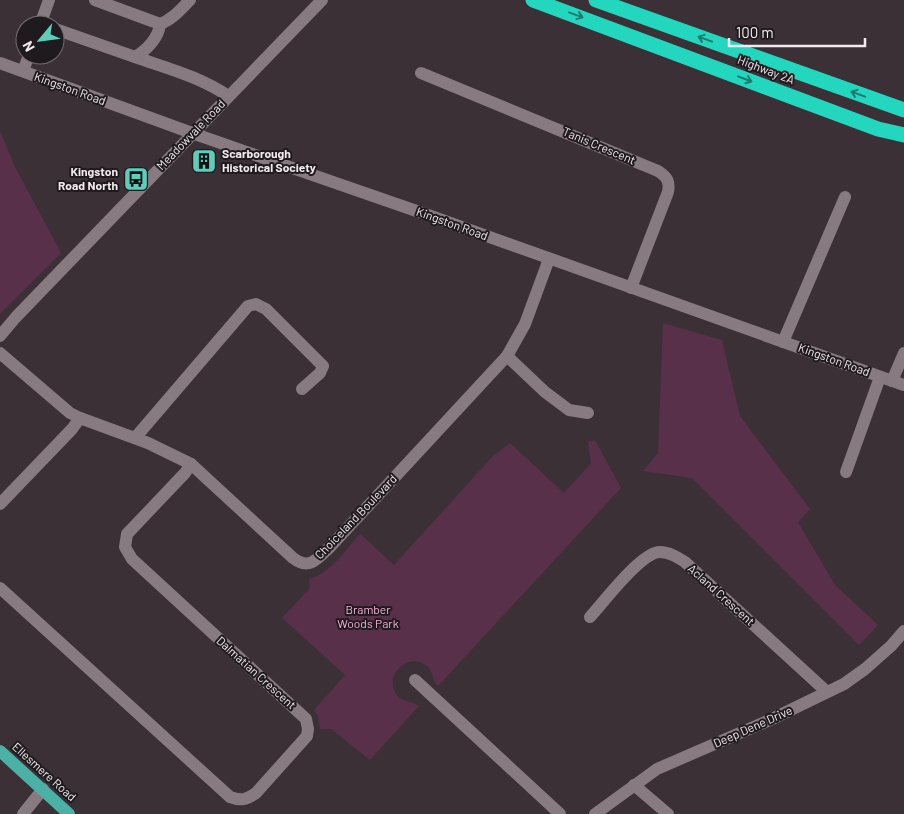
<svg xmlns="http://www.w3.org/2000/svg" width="904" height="814" viewBox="0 0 904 814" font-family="Barlow,sans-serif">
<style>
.green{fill:#583049}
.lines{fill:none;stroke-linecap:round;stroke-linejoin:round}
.minor{stroke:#877a81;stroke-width:12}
.major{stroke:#4bb1a6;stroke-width:12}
.highway{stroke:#23d6be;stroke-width:15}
.oneway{stroke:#21786e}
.labels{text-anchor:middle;stroke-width:4;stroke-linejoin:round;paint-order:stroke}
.street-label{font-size:12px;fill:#f2eaee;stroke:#1f1a1d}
.poi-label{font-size:12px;font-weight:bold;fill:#f2eaee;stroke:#1f1a1d;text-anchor:start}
.park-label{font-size:12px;fill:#f7b0da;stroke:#1f1a1d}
</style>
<rect width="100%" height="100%" fill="#3b3036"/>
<g class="green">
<path d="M0 131 15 167 61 253 0 314Z"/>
<path d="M663 323 722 340 740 416 810 509 798 522 835 585 878 625 859 645 692 478 643 471 658 453Z"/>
<path d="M595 440 621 488 438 686C432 681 434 672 427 666 409 651 384 674 396 694 402 703 412 700 419 706L370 760 331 729H320L318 717 314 710 345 675 282 618 310 588 309 579C331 573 345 550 360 534L394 565 493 456 510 443 564 493 591 463 588 442Z"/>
</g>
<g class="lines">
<g class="minor">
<path d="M95 0 160 24C172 20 181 9 190 0"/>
<path d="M40 25 49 0"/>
<path d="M55 29 135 57C147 50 159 37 160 24"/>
<path d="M135 57C166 68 201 77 228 96"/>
<path d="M0 63 192 133 428 215 904 385"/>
<path d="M23 71 29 55"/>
<path d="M421 73 658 171C667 177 670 181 668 192L631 288"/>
<path d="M0 336 16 317 322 0"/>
<path d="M783 342 845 197"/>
<path d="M0 353 70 413 80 418 148 443 191 464 293 558C310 571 318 558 330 547L507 356 525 324 549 259"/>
<path d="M507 356 545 392 569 410 588 413"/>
<path d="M892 381 904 353"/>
<path d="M135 438 248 306 256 304 266 309 323 366 320 373 302 389"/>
<path d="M846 472 880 377"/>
<path d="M0 504 72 429 80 418"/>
<path d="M0 588 230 797C241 801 246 800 256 793L307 736 308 729 306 719 132 559 125 547 127 534 185 473 191 464"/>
<path d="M590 617C603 603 641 552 660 552 669 552 677 557 685 562L827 692"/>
<path d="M415 680 560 814"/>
<path d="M634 785 668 814"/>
<path d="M23 814 43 789"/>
<path d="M595 814 657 769 772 719 844 684 865 669 891 646 904 631"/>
</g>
<path class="major" d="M0 751 69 814"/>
<g class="highway">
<path d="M533 0 878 129 904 135"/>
<path d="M596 0 904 110"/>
</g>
</g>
<defs><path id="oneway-shaft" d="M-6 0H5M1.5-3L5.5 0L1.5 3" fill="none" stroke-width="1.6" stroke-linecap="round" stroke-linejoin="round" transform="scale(1.25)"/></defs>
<g class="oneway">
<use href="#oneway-shaft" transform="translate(576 15) rotate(20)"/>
<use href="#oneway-shaft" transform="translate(705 39) rotate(-160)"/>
<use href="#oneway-shaft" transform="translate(745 79) rotate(21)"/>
<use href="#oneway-shaft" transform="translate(858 94) rotate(-160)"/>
</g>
<defs>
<symbol id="building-square" viewBox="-11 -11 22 22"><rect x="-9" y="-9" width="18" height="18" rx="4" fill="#5cceba" stroke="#1f1a1d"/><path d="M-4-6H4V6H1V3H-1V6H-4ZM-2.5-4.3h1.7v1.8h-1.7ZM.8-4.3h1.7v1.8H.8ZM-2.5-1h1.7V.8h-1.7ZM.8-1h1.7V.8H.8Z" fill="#111"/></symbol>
<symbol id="bus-square" viewBox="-11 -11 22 22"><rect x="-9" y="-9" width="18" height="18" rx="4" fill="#5cceba" stroke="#1f1a1d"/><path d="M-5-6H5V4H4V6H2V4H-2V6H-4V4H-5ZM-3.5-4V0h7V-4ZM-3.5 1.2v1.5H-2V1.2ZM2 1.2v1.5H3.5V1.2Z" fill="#111"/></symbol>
</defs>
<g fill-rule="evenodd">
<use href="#building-square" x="190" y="147" width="28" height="28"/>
<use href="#bus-square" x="122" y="165" width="28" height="28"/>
</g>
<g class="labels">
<g class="street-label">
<text transform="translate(766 70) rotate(21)" y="4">Highway 2A</text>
<text transform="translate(70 89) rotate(20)" y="4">Kingston Road</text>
<text transform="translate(191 135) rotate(-46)" y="4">Meadowvale Road</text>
<text transform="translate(599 146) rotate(23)" y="4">Tanis Crescent</text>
<text transform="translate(452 224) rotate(20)" y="4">Kingston Road</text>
<text transform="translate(834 360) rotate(20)" y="4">Kingston Road</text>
<text transform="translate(356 517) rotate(-46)" y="4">Choiceland Boulevard</text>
<text transform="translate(721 595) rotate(42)" y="4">Acland Crescent</text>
<text transform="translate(256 673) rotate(42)" y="4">Dalmatian Crescent</text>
<text transform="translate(753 727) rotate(-24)" y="4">Deep Dene Drive</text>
<text transform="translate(44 772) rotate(42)" y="4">Ellesmere Road</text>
</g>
<g class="poi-label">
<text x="222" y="158">Scarborough<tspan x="222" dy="14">Historical Society</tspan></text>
<text x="118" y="176" text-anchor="end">Kingston<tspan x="118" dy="14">Road North</tspan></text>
</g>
<g class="park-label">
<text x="368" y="614">Bramber<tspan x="368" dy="14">Woods Park</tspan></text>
</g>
</g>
<g transform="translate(40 40) rotate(241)"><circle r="24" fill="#1f1a1d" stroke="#736d71"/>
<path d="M0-4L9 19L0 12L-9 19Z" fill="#5cceba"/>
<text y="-8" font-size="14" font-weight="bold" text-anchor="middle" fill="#f2eaee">N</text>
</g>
<path d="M729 38v8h136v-8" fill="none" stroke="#f2eaee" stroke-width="2.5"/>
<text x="736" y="38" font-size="15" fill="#f2eaee" stroke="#1f1a1d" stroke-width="4" paint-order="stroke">100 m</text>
</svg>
